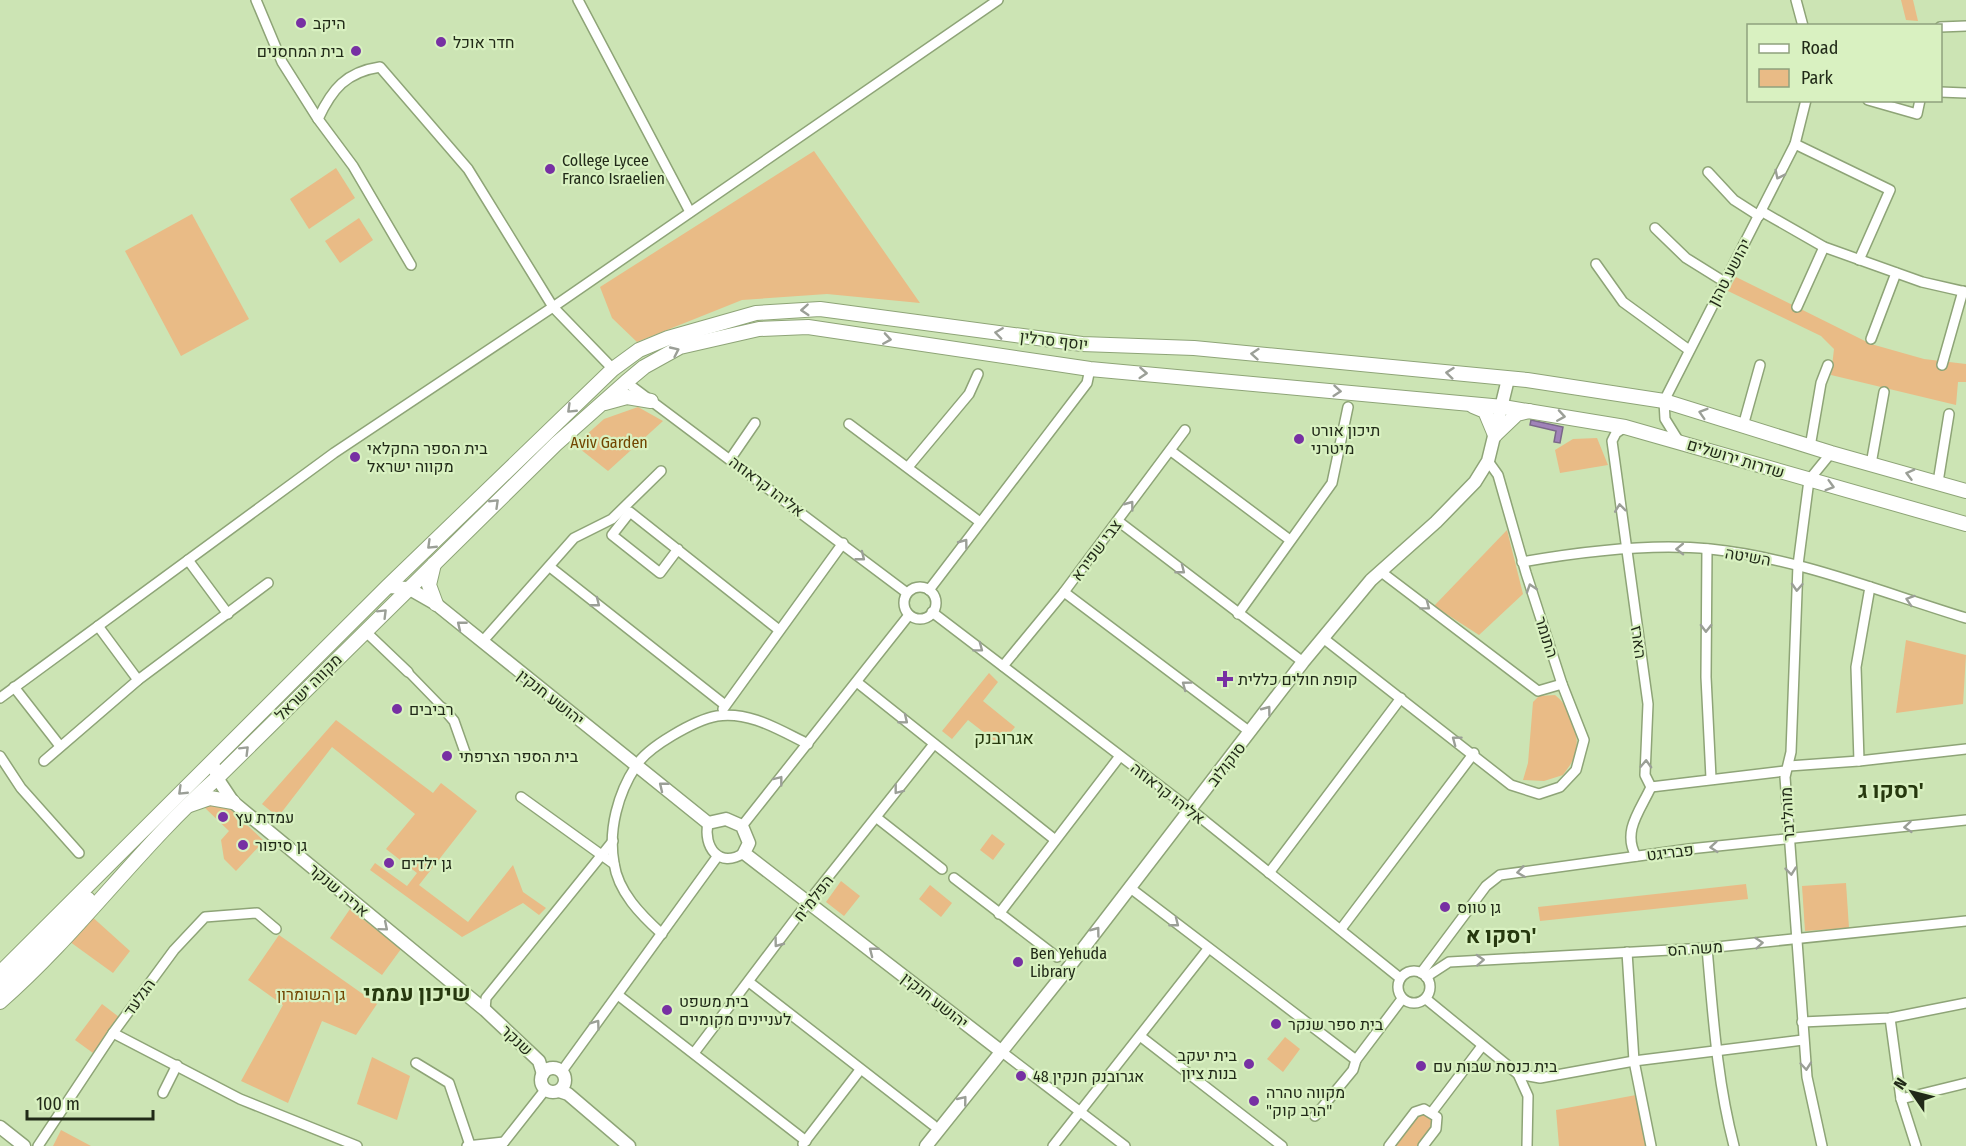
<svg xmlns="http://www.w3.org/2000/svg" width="1966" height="1146" viewBox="0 0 1966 1146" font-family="'Fira Sans Condensed',Heebo,sans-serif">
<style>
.green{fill:#e9bb86}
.water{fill:#a082b9;stroke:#7a6889;stroke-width:1.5}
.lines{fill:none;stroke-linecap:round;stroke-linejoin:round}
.pedestrian-casing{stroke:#8ea477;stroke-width:10}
.minor-casing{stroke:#8ea477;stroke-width:12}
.tertiary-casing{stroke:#8ea477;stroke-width:15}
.secondary-casing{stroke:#8ea477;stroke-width:16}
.pedestrian{stroke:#fff;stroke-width:7}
.minor{stroke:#fff;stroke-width:9}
.tertiary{stroke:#fff;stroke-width:12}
.secondary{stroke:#fff;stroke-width:14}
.oneway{stroke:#9b9f97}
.poi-dot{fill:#7730a3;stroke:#d9f1c1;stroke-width:2}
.labels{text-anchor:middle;stroke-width:4.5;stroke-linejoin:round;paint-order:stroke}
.poi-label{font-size:16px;fill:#212a18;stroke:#d9f1c1;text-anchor:start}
.street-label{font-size:16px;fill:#212a18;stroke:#d9f1c1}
.park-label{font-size:16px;fill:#714500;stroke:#d9f1c1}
.neighbourhood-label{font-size:18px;fill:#26380e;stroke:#d9f1c1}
.district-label{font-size:22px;font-weight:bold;fill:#26380e;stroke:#d9f1c1}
</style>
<rect width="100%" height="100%" fill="#cce4b4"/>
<g class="green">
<path d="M1901 0H1913L1918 21 1906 20Z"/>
<path d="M814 151 920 303 827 294 742 300 637 342 612 318 600 287Z"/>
<path d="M336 168 355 198 309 229 290 199Z"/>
<path d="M192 214 249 319 181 356 125 251Z"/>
<path d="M359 218 373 240 340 263 325 241Z"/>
<path d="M1736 277 1871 344 1924 359 1966 364V382H1958L1956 405 1831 375 1834 349 1821 336 1728 291Z"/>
<path d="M638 407 663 421 608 471 575 445 604 419Z"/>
<path d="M1597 438 1608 465 1560 473 1555 450 1573 439Z"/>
<path d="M1507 530 1523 594 1479 635 1434 606Z"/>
<path d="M1906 640 1966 655 1963 704 1896 713Z"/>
<path d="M989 673 998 682 983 701 1015 727 1000 745 968 720 952 739 942 731Z"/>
<path d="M1555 695C1571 707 1581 735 1575 755 1573 762 1567 769 1563 775L1544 781 1523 780 1528 763 1533 702 1539 696Z"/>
<path d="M336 720 433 793 441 783 477 811 419 885 468 922 513 865 523 892 546 908 539 915 523 903 462 937 370 870 375 863 407 886 417 873 386 849 415 814 332 747 278 817 262 804Z"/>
<path d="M219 804 229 808 264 841 236 871 224 859 221 840 229 831 203 806Z"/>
<path d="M992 834 1005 844 993 860 980 850Z"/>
<path d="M841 881 860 896 844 916 826 902Z"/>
<path d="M1846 883 1849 928 1805 931 1802 886Z"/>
<path d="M1746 884 1748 899 1540 921 1538 907Z"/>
<path d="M930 885 952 903 941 917 919 899Z"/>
<path d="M350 909 401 949 382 975 330 938Z"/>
<path d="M89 914 130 951 113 973 66 939Z"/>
<path d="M279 935 377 1004 356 1035 322 1021 288 1103 241 1081 283 1005 248 980Z"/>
<path d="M102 1004 119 1017 93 1053 75 1040Z"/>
<path d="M1285 1037 1300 1049 1283 1072 1267 1059Z"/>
<path d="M372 1057 410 1076 397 1120 357 1104Z"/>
<path d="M1636 1095 1647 1146H1559L1556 1110Z"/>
<path d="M1415 1112 1437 1117 1423 1146H1389Z"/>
<path d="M61 1130 91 1146H53Z"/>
</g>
<path class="water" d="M1531 420 1563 427 1560 443 1554 442 1556 431 1530 425Z"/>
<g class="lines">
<defs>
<path id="pedestrian" d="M408 672 443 708"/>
<g id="minor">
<path d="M256 0 282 62 318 119 353 166 411 265"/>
<path d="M578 0 690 212"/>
<path d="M1796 0 1803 26"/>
<path d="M1940 27 1966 26"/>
<path d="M1940 92 1966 93"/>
<path d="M1868 100 1917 114 1920 100"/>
<path d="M318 119C332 89 346 72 380 67L468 169 553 307 613 369"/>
<path d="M1795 144 1890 190 1859 260"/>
<path d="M1708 172 1734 200 1759 216"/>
<path d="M1761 211 1824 247 1922 282 1966 292"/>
<path d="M1655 228 1686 258 1723 281"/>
<path d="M1596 264 1623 302 1689 350"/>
<path d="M1797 307 1824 247"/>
<path d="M1871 339 1896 273"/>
<path d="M1942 365 1963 291"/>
<path d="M626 382 907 593"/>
<path d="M849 424 980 522"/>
<path d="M1743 426 1760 365"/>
<path d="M1625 427 1616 433 1612 441 1648 704 1645 775 1651 787C1640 811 1622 831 1636 856"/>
<path d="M1678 440 1665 419 1664 401 1795 144 1806 100"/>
<path d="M1810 447 1821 383 1828 365"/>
<path d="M1171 451 1290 540"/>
<path d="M731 458 755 423"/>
<path d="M1871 464 1884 392"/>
<path d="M908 467 969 394 978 374"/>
<path d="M1938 482 1949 414"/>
<path d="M1118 521 1303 662"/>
<path d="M678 549 660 573 612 535 630 512 779 630"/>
<path d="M1707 549 1706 677 1711 778"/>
<path d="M188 560 228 614"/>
<path d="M1522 562C1579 552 1652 543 1710 549 1798 558 1881 592 1966 618"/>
<path d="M550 567 725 705"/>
<path d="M1380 571 1538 691 1562 684"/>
<circle cx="920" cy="603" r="16"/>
<path d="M929 590 1087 383 1090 369"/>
<path d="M1064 592 1250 732"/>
<path d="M932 612 1190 809 1400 978"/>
<path d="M1238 614 1332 483 1348 407"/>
<path d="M98 626 138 680"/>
<path d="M365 631 408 672"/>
<path d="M1323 638 1511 785 1539 794 1560 787 1576 770 1584 740 1562 684 1526 573 1498 475 1488 461"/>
<path d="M482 642 574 538 612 519 661 471"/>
<path d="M1003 666 1064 592 1185 430"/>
<path d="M858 683 1054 839"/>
<path d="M14 687 60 746"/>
<path d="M0 698 334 453 553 307 998 0"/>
<path d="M443 708 454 721 466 755"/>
<path d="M723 709 843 543"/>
<path d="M0 756 21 788 79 853"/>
<path d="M44 761 138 680 268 583"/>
<path d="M1859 761 1856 667 1870 587"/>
<path d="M1789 766 1859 761 1966 749"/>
<path d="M1651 787 1785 771"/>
<path d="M521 797 614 864"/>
<path d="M877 818 942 869"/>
<path d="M708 823C703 847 719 869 744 853"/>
<path d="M742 826 909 615"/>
<path d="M1269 873 1401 698"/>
<path d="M954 878 1057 957"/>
<path d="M1129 887 1356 1060"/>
<path d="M999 914 1120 756"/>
<path d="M1341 929 1474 753"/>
<path d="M662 934C641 915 618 892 614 863 608 830 618 793 636 766 647 747 695 720 717 716 750 711 779 730 808 744"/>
<path d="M1707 948C1713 1015 1717 1081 1734 1146"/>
<path d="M1627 952 1634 1061 1651 1146"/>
<circle cx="1414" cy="987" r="16"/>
<path d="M1421 973 1486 886 1500 875 1689 849 1966 820"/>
<path d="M1426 977 1449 962 1707 948 1966 921"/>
<path d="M749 982 933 1125"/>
<path d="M618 995 806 1141"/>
<path d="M1426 999 1518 1074 1528 1096 1527 1146"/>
<path d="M485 1010 486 998 613 841"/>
<path d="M1890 1018 1901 1099 1916 1146"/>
<path d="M1802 1022 1890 1018 1966 1003"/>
<path d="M113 1033 240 1099 357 1146"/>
<path d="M1140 1036 1282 1146"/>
<path d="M1002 1052 1125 1146"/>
<path d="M694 1053 805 906 934 744"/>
<path d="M416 1063 449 1083 470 1145"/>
<path d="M562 1071 717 857"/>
<path d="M1518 1074 1540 1078 1634 1061 1803 1040"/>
<path d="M163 1093 177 1065"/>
<path d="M1901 1099 1966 1083"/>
<path d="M1432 1112 1482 1046"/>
<path d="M1315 1116 1353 1070 1356 1060 1402 999"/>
<path d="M504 1142 545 1090"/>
<path d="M803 1144 860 1070"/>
<path d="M38 1146 113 1033 174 950 205 917 257 913 276 929"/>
<path d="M467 1146 504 1142"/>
<path d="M1053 1146 1208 949"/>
<path d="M1389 1146 1415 1112 1424 1109 1437 1117 1436 1129 1423 1146"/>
<path d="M1822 1146 1807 1077 1785 777 1791 752 1798 565 1809 480 1831 453"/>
</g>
<g id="tertiary">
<path d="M387 587 408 588 436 604 708 823 726 819 742 826 749 843 744 853 1002 1052"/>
<path d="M215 768 217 778 233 802 485 1010 539 1061 543 1074"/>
<circle cx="553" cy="1080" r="12"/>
<path d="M559 1091 568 1094 629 1146"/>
<path d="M0 1127 24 1146"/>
<path d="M926 1146 1069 967 1303 662 1371 580 1436 522 1475 482 1488 461 1508 379"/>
</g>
<g id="secondary">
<path d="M605 403 627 397 651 401"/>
<path d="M1473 406 1485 411 1495 435"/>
<path d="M1495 435 1517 414 1529 411"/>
<path d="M434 564 429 585 436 604"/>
<path d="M190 805 210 798 233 802"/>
<path d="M0 973 387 587 613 369 639 350 668 338 756 313 820 309 1082 344 1194 348 1527 380 1664 401 1831 453 1966 491"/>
<path d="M0 987 88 899"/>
<path d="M0 1002C79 933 139 847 217 778L556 444 626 382 644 367 680 347 759 329 808 327 1090 369 1503 407 1625 427 1966 524"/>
</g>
</defs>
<use href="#pedestrian" class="pedestrian-casing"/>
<use href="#minor" class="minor-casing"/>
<use href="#tertiary" class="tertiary-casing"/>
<use href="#secondary" class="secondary-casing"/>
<use href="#pedestrian" class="pedestrian"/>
<use href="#minor" class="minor"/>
<use href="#tertiary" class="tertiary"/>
<use href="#secondary" class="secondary"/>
</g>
<defs><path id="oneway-chevron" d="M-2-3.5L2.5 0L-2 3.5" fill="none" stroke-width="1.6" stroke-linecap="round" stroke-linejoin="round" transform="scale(1.5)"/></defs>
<g class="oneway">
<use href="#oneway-chevron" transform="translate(1779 175) rotate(116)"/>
<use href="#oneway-chevron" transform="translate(805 310) rotate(176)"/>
<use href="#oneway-chevron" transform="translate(999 333) rotate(-172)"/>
<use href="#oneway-chevron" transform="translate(887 339) rotate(9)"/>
<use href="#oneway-chevron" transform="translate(675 351) rotate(-25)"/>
<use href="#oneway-chevron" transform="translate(1255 354) rotate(-175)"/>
<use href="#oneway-chevron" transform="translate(1143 373) rotate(4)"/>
<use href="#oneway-chevron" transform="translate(1450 373) rotate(-174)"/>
<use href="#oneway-chevron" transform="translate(1337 391) rotate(5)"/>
<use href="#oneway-chevron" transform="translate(571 409) rotate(136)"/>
<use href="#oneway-chevron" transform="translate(1703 413) rotate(-163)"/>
<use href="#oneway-chevron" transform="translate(1561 416) rotate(9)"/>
<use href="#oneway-chevron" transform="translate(1910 474) rotate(-165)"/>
<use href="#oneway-chevron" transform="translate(1830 486) rotate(16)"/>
<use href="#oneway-chevron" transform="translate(495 503) rotate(-44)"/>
<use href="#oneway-chevron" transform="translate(1130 505) rotate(-53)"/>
<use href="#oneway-chevron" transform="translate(1620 508) rotate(-97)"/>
<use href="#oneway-chevron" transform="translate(964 543) rotate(-53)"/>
<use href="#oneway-chevron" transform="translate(431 545) rotate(136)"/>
<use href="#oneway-chevron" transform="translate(1680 549) rotate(179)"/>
<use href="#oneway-chevron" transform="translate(861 557) rotate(38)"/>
<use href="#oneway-chevron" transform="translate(1181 570) rotate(38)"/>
<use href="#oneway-chevron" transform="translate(1797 587) rotate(93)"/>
<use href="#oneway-chevron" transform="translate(1531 588) rotate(-108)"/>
<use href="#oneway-chevron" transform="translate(1910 600) rotate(-162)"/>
<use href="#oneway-chevron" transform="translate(596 603) rotate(38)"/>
<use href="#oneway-chevron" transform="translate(1426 606) rotate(37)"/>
<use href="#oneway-chevron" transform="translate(383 613) rotate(-45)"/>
<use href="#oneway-chevron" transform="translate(461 625) rotate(-141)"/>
<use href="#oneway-chevron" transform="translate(1706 628) rotate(91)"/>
<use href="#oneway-chevron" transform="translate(979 648) rotate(37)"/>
<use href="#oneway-chevron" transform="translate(1186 685) rotate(-143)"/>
<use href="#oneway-chevron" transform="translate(1267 710) rotate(-53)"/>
<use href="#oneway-chevron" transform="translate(904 720) rotate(39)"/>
<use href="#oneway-chevron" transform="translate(1456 740) rotate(-143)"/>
<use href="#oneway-chevron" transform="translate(245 750) rotate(-45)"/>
<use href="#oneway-chevron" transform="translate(1646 764) rotate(-88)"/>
<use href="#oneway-chevron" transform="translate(779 780) rotate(-52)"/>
<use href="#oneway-chevron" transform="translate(663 786) rotate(-141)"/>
<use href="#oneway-chevron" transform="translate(898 790) rotate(128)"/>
<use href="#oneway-chevron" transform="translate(182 791) rotate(136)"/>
<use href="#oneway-chevron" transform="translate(1908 827) rotate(175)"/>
<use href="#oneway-chevron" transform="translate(1714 847) rotate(175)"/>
<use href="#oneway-chevron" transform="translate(1791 871) rotate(84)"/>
<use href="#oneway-chevron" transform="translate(1521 872) rotate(172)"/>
<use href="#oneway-chevron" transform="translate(1175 923) rotate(38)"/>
<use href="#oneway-chevron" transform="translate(384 927) rotate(40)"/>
<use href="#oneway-chevron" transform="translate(1096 931) rotate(-53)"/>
<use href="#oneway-chevron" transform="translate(778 943) rotate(127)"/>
<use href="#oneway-chevron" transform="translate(1759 943) rotate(-5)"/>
<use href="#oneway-chevron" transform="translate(873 951) rotate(-142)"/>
<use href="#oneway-chevron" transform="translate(1480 960) rotate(-3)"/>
<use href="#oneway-chevron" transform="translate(596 1024) rotate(-54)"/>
<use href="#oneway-chevron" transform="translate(1806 1066) rotate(85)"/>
<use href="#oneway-chevron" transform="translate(963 1100) rotate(-51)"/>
</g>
<g class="poi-dot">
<circle cx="301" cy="23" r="6"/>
<circle cx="441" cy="42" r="6"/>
<circle cx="356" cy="51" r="6"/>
<circle cx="550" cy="169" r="6"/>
<circle cx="1299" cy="439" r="6"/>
<circle cx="355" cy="457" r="6"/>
<path d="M1222 670h6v6h6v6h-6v6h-6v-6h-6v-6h6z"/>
<circle cx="397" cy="709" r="6"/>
<circle cx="447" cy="756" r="6"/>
<circle cx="223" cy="817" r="6"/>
<circle cx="243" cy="845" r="6"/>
<circle cx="389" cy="863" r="6"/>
<circle cx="1445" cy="907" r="6"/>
<circle cx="1018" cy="962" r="6"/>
<circle cx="667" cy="1010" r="6"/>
<circle cx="1276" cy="1024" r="6"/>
<circle cx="1249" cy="1064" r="6"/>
<circle cx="1421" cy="1066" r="6"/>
<circle cx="1021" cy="1076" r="6"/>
<circle cx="1254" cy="1101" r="6"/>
</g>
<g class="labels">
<g class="poi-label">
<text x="313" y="29">היקב</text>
<text x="453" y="48">חדר אוכל</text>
<text x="344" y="57" text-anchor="end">בית המחסנים</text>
<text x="562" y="166">College Lycee<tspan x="562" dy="18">Franco Israelien</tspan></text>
<text x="1311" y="436">תיכון אורט<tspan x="1311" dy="18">מיטרני</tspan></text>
<text x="367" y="454">בית הספר החקלאי<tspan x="367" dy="18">מקווה ישראל</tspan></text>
<text x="1238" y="685">קופת חולים כללית</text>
<text x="409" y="715">רביבים</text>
<text x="459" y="762">בית הספר הצרפתי</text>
<text x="235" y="823">עמדת עץ</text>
<text x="255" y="851">גן סיפור</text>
<text x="401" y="869">גן ילדים</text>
<text x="1457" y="913">גן טווס</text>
<text x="1030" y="959">Ben Yehuda<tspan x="1030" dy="18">Library</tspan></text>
<text x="679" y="1007">בית משפט<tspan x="679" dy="18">לעניינים מקומיים</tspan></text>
<text x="1288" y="1030">בית ספר שנקר</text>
<text x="1237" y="1061" text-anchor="end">בית יעקב<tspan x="1237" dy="18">בנות ציון</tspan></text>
<text x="1433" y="1072">בית כנסת שבות עם</text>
<text x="1033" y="1082">אגרובנק חנקין 48</text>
<text x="1266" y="1098">מקווה טהרה<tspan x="1266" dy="18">"הרב קוק"</tspan></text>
</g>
<g class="street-label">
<text transform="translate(1729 272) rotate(-62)" y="6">יהושע טהון</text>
<text transform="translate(1054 340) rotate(7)" y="6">יוסף סרלין</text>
<text transform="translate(1736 458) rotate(17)" y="6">שדרות ירושלים</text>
<text transform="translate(767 486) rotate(37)" y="6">אליהו קראוזה</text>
<text transform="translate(1096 550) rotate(-53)" y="6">צבי שפירא</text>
<text transform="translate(1748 556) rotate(10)" y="6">השיטה</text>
<text transform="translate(1547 637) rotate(72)" y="6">התומר</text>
<text transform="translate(1639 642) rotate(82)" y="6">הארז</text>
<text transform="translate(308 687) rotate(-45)" y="6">מקווה ישראל</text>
<text transform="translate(551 697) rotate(38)" y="6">יהושע חנקין</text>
<text transform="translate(1226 764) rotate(-52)" y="6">סוקולוב</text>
<text transform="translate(1168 793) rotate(38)" y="6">אליהו קראוזה</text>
<text transform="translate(1787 814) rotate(-93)" y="6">מוהליבר</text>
<text transform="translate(1670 852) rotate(-7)" y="6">פבריגט</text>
<text transform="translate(339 890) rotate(40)" y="6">אריה שנקר</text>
<text transform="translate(813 898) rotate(-52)" y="6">הפלמ"ח</text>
<text transform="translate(1695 948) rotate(-4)" y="6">משה הס</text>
<text transform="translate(139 997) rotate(-54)" y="6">הגלעד</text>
<text transform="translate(935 1000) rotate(38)" y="6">יהושע חנקין</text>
<text transform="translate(517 1040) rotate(43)" y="6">שנקר</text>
</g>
<g class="park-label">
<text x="609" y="448">Aviv Garden</text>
<text x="311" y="1000">גן השומרון</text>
</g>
<g class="neighbourhood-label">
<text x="1004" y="744">אגרובנק</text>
</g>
<g class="district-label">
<text x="1891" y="798">רסקו ג'</text>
<text x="1501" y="943">רסקו א'</text>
<text x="417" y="1001">שיכון עממי</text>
</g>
</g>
<rect x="1747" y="24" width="195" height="78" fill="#d9f1c1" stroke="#8fa17d" stroke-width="1.5"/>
<rect x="1759" y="44" width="30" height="9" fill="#ffffff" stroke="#8fa17d" stroke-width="1.5"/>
<text x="1801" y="54" font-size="18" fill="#212a18">Road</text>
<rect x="1759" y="69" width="30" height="18" fill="#e9bb86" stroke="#8fa17d" stroke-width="1.5"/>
<text x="1801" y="84" font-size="18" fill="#212a18">Park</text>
<g transform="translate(1912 1092) rotate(305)" stroke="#d9f1c1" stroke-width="4.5" paint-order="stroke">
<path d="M0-4.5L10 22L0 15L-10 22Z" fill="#212a18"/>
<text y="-9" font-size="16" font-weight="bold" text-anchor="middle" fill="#212a18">N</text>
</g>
<path d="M27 1110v9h126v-9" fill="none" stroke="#212a18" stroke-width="3"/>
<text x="36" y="1110" font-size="18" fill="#212a18" stroke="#d9f1c1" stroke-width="4.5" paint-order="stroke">100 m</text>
</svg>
